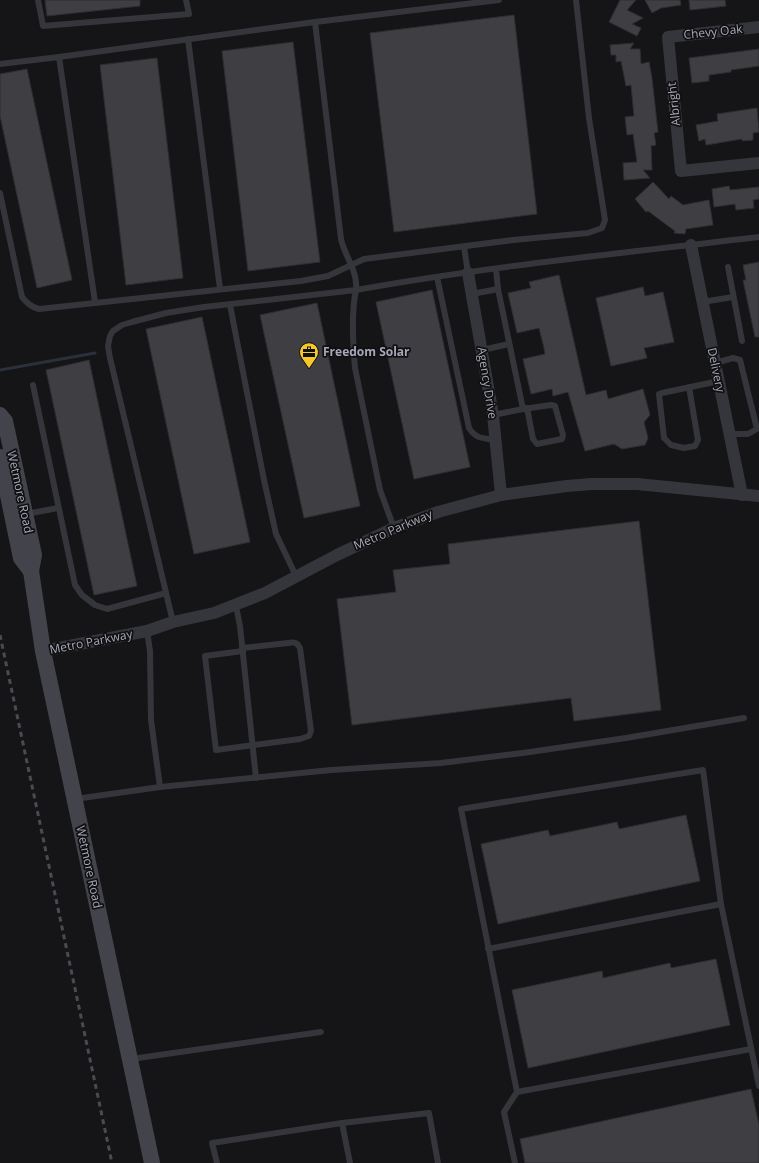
<svg xmlns="http://www.w3.org/2000/svg" width="759" height="1163" viewBox="0 0 759 1163" font-family="'Open Sans',sans-serif">
<style>
.lines{fill:none;stroke-linecap:round;stroke-linejoin:round}
.stream{stroke:#2a313a;stroke-width:3}
.building{fill:#3f3e43;stroke:#2f2e32}
.service{stroke:#35363b;stroke-width:6}
.minor{stroke:#35363b;stroke-width:12}
.secondary{stroke:#43444b;stroke-width:16}
.rail{stroke:#4a4b52;stroke-width:3;stroke-dasharray:5 4;stroke-linecap:butt}
.labels{text-anchor:middle;stroke-width:3.5;stroke-linejoin:round;paint-order:stroke}
.street-label{font-size:12px;fill:#a6a9b7;stroke:#100f11}
.poi-label{font-size:12px;font-weight:bold;fill:#a6a9b7;stroke:#100f11;text-anchor:start}
</style>
<rect width="100%" height="100%" fill="#151416"/>
<g class="lines">
<path class="stream" d="M0 370 95 353"/>
</g>
<g class="building">
<path d="M45 0H140V6L47 16Z"/>
<path d="M620 0H636L627 10 643 18 632 24 641 28 637 36 609 22Z"/>
<path d="M645 0H680L681 5 661 8 652 13Z"/>
<path d="M689 0H725L726 6 690 10Z"/>
<path d="M514 15 537 214 394 232 370 33Z"/>
<path d="M293 42 320 262 248 271 222 51Z"/>
<path d="M634 43 630 49H640L641 64 649 62 652 78 658 132 654 133 656 145 651 146 652 170H643L650 178 624 180 623 163 637 162 633 134 627 135 625 117 634 116 631 85 626 86 621 61 616 62V55H611L610 45Z"/>
<path d="M759 49V66L731 70V72L709 75V81L692 83 689 58Z"/>
<path d="M157 58 183 278 126 285 100 65Z"/>
<path d="M27 69 72 280 37 288 0 116V74Z"/>
<path d="M757 108 759 132 753 133V140L742 141V139L706 145 705 139 699 141 696 125 718 121 717 114Z"/>
<path d="M653 182 669 199 671 196 683 205 709 200 713 225 686 229 685 234 674 233 675 231 648 211 646 212 635 199Z"/>
<path d="M729 186 730 190 759 187V199L753 200 754 208 736 210 735 204 714 207 712 189Z"/>
<path d="M759 262V337H755L743 280H746L743 265Z"/>
<path d="M559 275 586 395 606 390 608 399 643 389 650 415 644 422 648 438 645 445 622 449 614 444 585 451 568 392 553 396 552 389 531 394 523 359 545 354 544 348 539 328 517 333 508 293 531 288 529 282Z"/>
<path d="M643 287 645 296 663 292 674 342 644 348 647 358 611 366 596 298Z"/>
<path d="M432 290 470 467 414 479 376 302Z"/>
<path d="M317 303 360 506 304 518 260 315Z"/>
<path d="M202 317 250 542 194 554 146 329Z"/>
<path d="M89 360 137 586 94 595 46 370Z"/>
<path d="M639 521 661 710 574 721 571 698 352 725 337 599 396 592 393 570 450 564 448 544Z"/>
<path d="M686 815 700 881 498 924 481 844 548 830 550 836 617 822 619 829Z"/>
<path d="M716 959 730 1025 528 1068 512 990 602 971 603 978 670 963 671 968Z"/>
<path d="M751 1089 759 1125V1163H525L520 1139Z"/>
</g>
<g class="lines">
<g class="service">
<path d="M38 0 43 26 189 14 186 0"/>
<path d="M188 39 220 289"/>
<path d="M59 57 95 302"/>
<path d="M0 64 59 57 315 22 499 0"/>
<path d="M0 193 22 297C27 303 31 307 39 309L301 281 328 276 364 259 513 240 588 233 602 228 605 220 589 118 576 0"/>
<path d="M464 247 468 273"/>
<path d="M728 267 742 341"/>
<path d="M496 269 498 289"/>
<path d="M437 277 469 428C476 439 483 438 495 440"/>
<path d="M472 294 498 289 523 409 493 415"/>
<path d="M702 302 733 297"/>
<path d="M230 305 264 480 276 534 296 576"/>
<path d="M482 350 509 344"/>
<path d="M715 363 733 358 740 360 757 429 748 434H730"/>
<path d="M33 385 75 585 82 595 95 605 107 609 166 593"/>
<path d="M689 387 698 440 695 446 684 448 671 445 664 438 659 394 662 393 719 381"/>
<path d="M523 409 551 405 555 406 563 435 562 439 537 444 533 439 527 408"/>
<path d="M26 514 58 508"/>
<path d="M394 528 380 490 355 368C353 345 351 312 356 290 489 266 625 253 759 237"/>
<path d="M236 606 240 626 256 778"/>
<path d="M173 622 110 358 108 346 110 336 113 331 122 325 132 322 166 313 204 307 356 290C358 271 345 257 341 239L315 22"/>
<path d="M147 631 150 651 151 720 160 787"/>
<path d="M242 648 288 643C294 642 297 642 300 648L311 731 309 736 300 739 216 750 205 656 243 651"/>
<path d="M75 799 160 787 331 770 441 763 523 753 626 738 744 718"/>
<path d="M488 949 721 904"/>
<path d="M131 1059 321 1032"/>
<path d="M517 1092 751 1049"/>
<path d="M342 1123 429 1113 438 1163"/>
<path d="M217 1163 212 1143 342 1123 350 1163"/>
<path d="M515 1163 504 1112 517 1092 461 809 703 770 721 904 759 1086"/>
</g>
<g class="minor">
<path d="M759 27 668 37 681 171 759 163"/>
<path d="M691 245 742 495"/>
<path d="M468 273 493 415 501 495"/>
<path d="M43 651 147 631 173 622 214 613 265 593 337 555 394 528 438 512 501 495 567 486 592 484H637L759 496"/>
</g>
<g class="secondary">
<path d="M0 415 5 421 34 555 31 571 43 651 152 1163"/>
<path d="M0 457 21 558 31 571"/>
</g>
<path class="rail" d="M0 635 112 1163"/>
</g>
<defs>
<symbol id="office-pin" viewBox="-11 -11 22 30"><path d="M0 17L-7.5 6A9.5 9.5 0 1 1 7.5 6Z" fill="#f8c82b" stroke="#100f11"/><path d="M-6-3h4V-5.5h4V-3h4V5H-6ZM-1-4.5V-3h2v-1.5ZM-6 0V1H6V0Z" fill="#111"/></symbol>
</defs>
<g fill-rule="evenodd">
<use href="#office-pin" x="298" y="341" width="22" height="30"/>
</g>
<g class="labels">
<g class="street-label">
<text transform="translate(713 32) rotate(-6)" y="4">Chevy Oak</text>
<text transform="translate(674 104) rotate(-96)" y="4">Albright</text>
<text transform="translate(716 370) rotate(78)" y="4">Delivery</text>
<text transform="translate(487 383) rotate(81)" y="4">Agency Drive</text>
<text transform="translate(20 492) rotate(78)" y="4">Wetmore Road</text>
<text transform="translate(393 530) rotate(-23)" y="4">Metro Parkway</text>
<text transform="translate(91 642) rotate(-11)" y="4">Metro Parkway</text>
<text transform="translate(89 867) rotate(78)" y="4">Wetmore Road</text>
</g>
<g class="poi-label">
<text x="323" y="356">Freedom Solar</text>
</g>
</g>
</svg>
